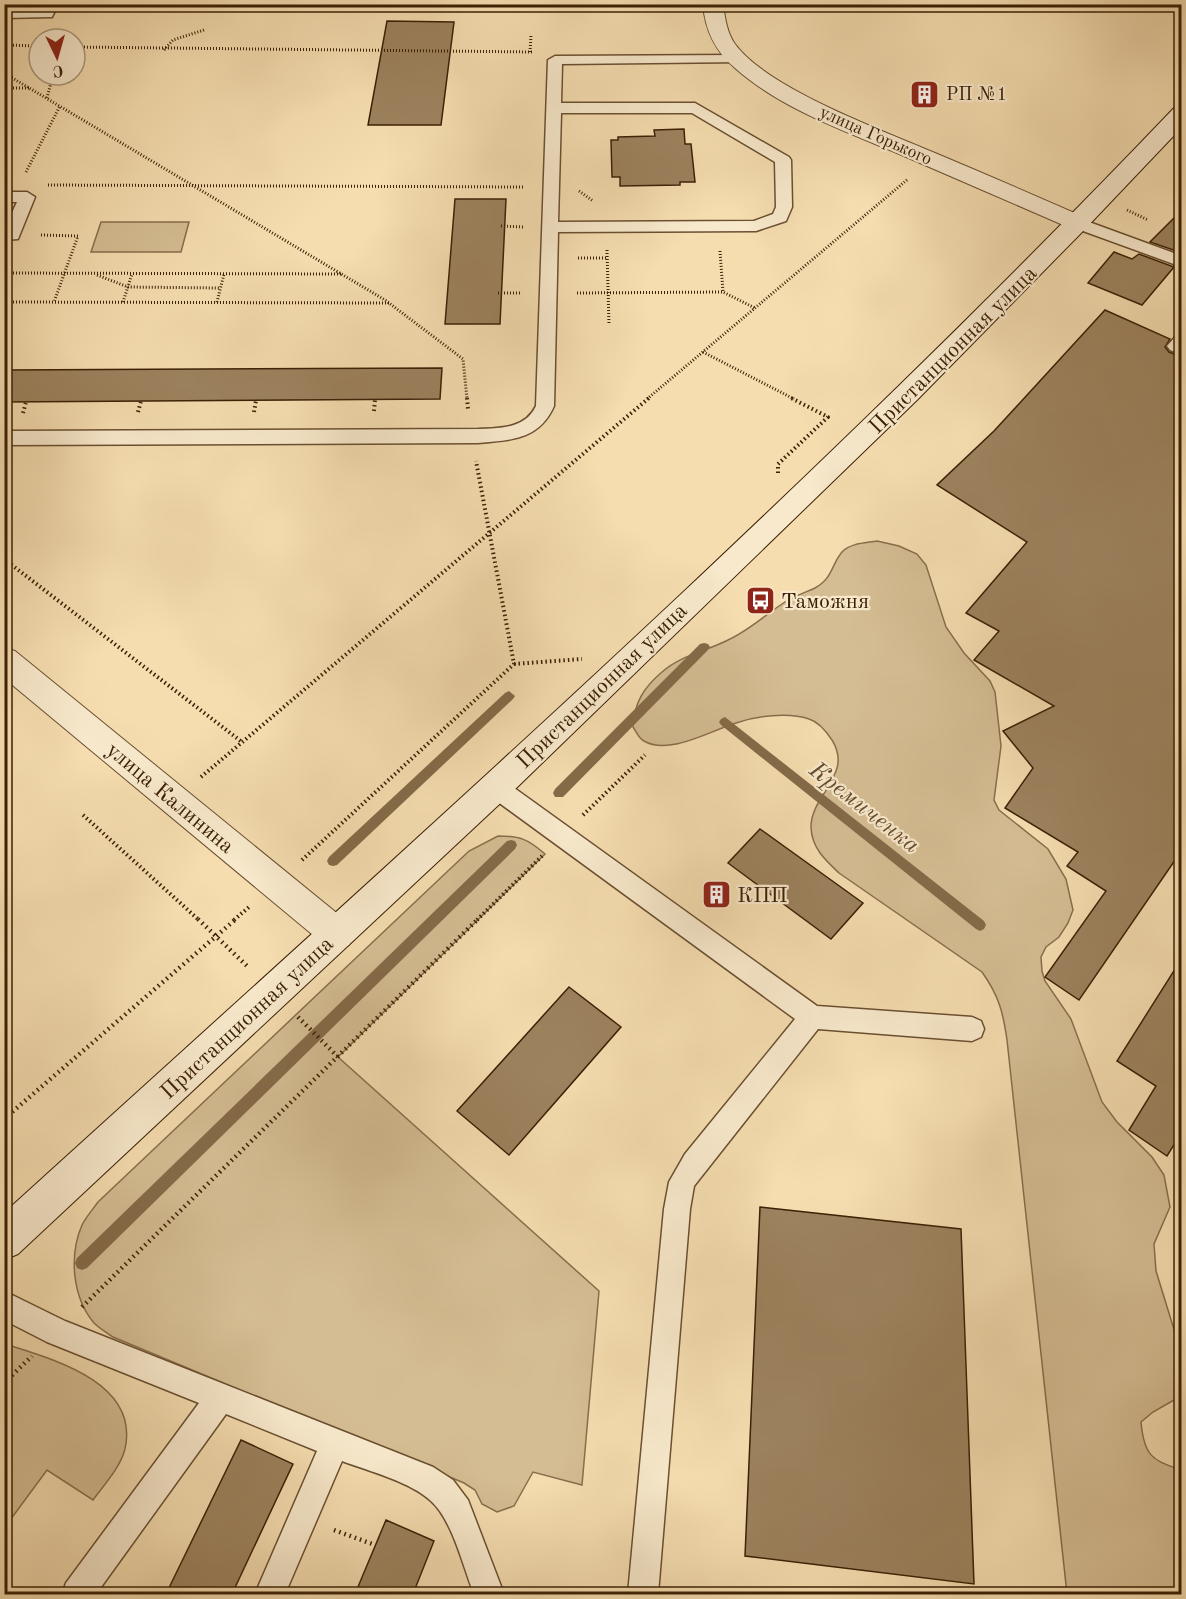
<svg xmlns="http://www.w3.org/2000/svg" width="1186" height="1599" viewBox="0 0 1186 1599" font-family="'Old Standard TT',serif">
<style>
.green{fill:#d5bd93;stroke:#886e4c;stroke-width:1.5}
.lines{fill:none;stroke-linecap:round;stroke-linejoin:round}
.stream{fill:#856b49;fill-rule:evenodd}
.building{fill:#9c825e;stroke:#3b2005;stroke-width:1.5}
.service-casing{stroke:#6a4f30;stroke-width:3}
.minor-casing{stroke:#6a4f30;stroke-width:2}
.tertiary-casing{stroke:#6a4f30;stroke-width:2}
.secondary-casing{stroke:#3b2005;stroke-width:2}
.path-far2{stroke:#3b2005;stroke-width:3;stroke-dasharray:1 2;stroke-linecap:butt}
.path-far1{stroke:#3b2005;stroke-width:4;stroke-dasharray:1.5 3;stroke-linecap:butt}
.path{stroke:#3b2005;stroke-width:4.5;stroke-dasharray:1.5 4;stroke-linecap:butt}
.service{fill:#f8e9cc;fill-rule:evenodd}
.minor{fill:#f8e9cc;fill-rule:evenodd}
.tertiary{fill:#f8e9cc;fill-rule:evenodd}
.secondary{fill:#f8e9cc;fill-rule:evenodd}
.labels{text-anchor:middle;stroke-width:4.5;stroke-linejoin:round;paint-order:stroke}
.far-poi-label{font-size:18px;fill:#3b2005;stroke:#f8e9cc;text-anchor:start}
.far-street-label{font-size:18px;fill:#3b2005;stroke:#f8e9cc}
.street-label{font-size:22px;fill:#3b2005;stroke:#f8e9cc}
.poi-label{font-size:22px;fill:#3b2005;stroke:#f8e9cc;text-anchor:start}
.water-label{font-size:24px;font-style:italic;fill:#664c2d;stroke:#f8e9cc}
</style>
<rect width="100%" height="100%" fill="#f5ddb0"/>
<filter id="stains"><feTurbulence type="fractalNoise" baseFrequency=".00333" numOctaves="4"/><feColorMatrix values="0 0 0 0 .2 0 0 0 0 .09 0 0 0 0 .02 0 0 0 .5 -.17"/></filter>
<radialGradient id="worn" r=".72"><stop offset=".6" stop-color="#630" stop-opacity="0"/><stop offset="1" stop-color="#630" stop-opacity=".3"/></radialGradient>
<g class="green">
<path d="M101 222H189L181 252H91Z"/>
<path d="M877 541 899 546 917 554 926 565 946 627 964 653 990 681 995 692 1001 746 994 800 999 810 1048 849 1066 879 1073 910 1068 923 1059 937 1046 947 1041 957 1042 971 1045 981 1071 1019 1102 1102 1117 1122 1152 1157 1164 1175 1170 1207 1154 1244 1156 1271 1181 1352V1396L1153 1412 1141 1422C1144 1455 1151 1460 1181 1470V1594H1067L1007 1040C1003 1012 999 996 982 972L839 873C825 860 812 848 811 828 810 795 854 775 832 740 826 731 819 722 809 719 788 712 756 716 736 723 712 730 669 756 644 741 639 739 636 731 633 727 634 703 644 687 662 672 681 655 707 651 728 640 748 631 764 616 782 604 792 597 804 593 815 588 833 578 831 565 842 552 850 543 866 543 877 541Z"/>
<path d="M498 836C520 836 528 839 545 854L338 1057 599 1291 582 1485 533 1472 514 1506 497 1512 482 1504 475 1490 464 1483 113 1337C107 1333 99 1328 94 1323 72 1297 69 1255 82 1225 86 1217 93 1209 98 1202L469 851Z"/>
<path d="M5 1344C52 1359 140 1382 125 1449 120 1468 104 1485 93 1500L47 1470 5 1527Z"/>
</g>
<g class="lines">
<g class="stream">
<path d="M704 643 708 644 710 647 708 650 563 797H555L553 793 555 789 700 644Z"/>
<path d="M509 691 515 696 513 699 337 865 333 866 329 865 327 861 329 857 505 693Z"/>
<path d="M725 717 984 921 986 925 984 929 980 931 976 929 721 725 719 722 721 719Z"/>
<path d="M511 840 515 841 517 845 515 849 87 1268 82 1270 77 1268 75 1263 77 1258 507 841Z"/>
</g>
</g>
<g class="building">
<path d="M387 21 454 22 441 125H368Z"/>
<path d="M684 129 685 144H691L695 182H680V185L620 186V177H612L611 140H618V137L655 136 654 130Z"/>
<path d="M455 199H506L500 324H445Z"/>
<path d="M1182 210V253L1150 242Z"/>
<path d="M1114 252 1132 259 1139 254 1174 267 1142 305 1088 283Z"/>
<path d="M1105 310 1170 339 1165 347 1169 352 1182 357V850L1079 1000 1045 977 1106 891 1067 866 1078 852 1005 808 1033 768 1003 731 1054 706 974 660 999 631 966 613 1027 542 937 485 994 431Z"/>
<path d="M442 368 440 399 4 402V370Z"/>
<path d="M760 829 863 903 831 939 728 863Z"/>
<path d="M1182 958V1132L1167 1156 1129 1130 1156 1086 1117 1061Z"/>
<path d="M569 987 621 1027 509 1155 457 1111Z"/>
<path d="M760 1207 961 1229 974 1584 745 1556Z"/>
<path d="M241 1440 293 1464 232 1594H166Z"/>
<path d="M386 1520 434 1541 413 1594H355Z"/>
</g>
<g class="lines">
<defs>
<g id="service">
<path d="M44 4H58L52 17 4 18V10H42Z"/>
<path d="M738 55 745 59 743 62 562 64 561 103H695L789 157 791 160 792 207 786 221 756 231 558 232 554 406C539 440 511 440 478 443L4 445V431L478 429C500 428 525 429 536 406L548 60 555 56ZM561 113H692L775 162 776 207 773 214 754 221 558 222Z"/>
<path d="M4 192H27L35 197 18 239 4 240V230L17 202H4Z"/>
<path d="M1078 218 1182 256V267L1072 227 1070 223Z"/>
<path d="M1182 334V355L1170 350 1167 346 1176 336Z"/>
<path d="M495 778 503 780 817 1006 972 1017 981 1021 984 1029 981 1037 972 1041 818 1029 694 1186 690 1209 658 1594H628L664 1209 669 1182 685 1154 795 1019 487 794 484 787 487 780Z"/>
<path d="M4 1291 65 1321 433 1467 453 1480 468 1500 504 1594H474C463 1567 453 1521 431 1501 411 1482 369 1471 342 1461L285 1594H255L317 1451 226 1414 96 1594H62L66 1583 199 1403 47 1342 4 1320Z"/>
</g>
<path id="minor" d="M4 648 15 651 349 923 355 934 349 945 337 950 325 945 4 678Z"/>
<path id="tertiary" d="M703 4H723C725 18 727 33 735 44 768 89 882 130 935 153 985 174 1036 196 1086 218L1090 223 1086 228 1078 230 1070 228C1012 203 955 178 897 153 842 130 780 108 735 68 715 51 705 30 703 4Z"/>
<path id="secondary" d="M1182 106V127L1086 228 917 400 507 797 18 1254 4 1260V1213C401 852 804 496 1174 108Z"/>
</defs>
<use href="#service" class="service-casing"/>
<use href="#minor" class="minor-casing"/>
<use href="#tertiary" class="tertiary-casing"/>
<use href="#secondary" class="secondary-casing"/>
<g class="path-far2">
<path d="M4 45 39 46"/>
<path d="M75 47 533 52"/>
<path d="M164 50 173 40 204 30"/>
<path d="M530 52 531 35"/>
<path d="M4 73 385 300 463 359 467 399"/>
<path d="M4 88H29"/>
<path d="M47 98 53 75"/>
<path d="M26 172 60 106"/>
<path d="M48 185 524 187"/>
<path d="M579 191 593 201"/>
<path d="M1127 210 1148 220"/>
<path d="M501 226 524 227"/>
<path d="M41 235 78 236 54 302"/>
<path d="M607 250 609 325"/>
<path d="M720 251 723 292"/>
<path d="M578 258H607"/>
<path d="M4 273 342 274"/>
<path d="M97 275 128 287 220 288"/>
<path d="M498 293H521"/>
<path d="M577 293 723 292 755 308"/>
<path d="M4 302 389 303"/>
<path d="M123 302 132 274"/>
<path d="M217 302 224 274"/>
<path d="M703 352 794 399"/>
<path d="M647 399 908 179"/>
</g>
<g class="path-far1">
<path d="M467 398 468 409"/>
<path d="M374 411 375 400"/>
<path d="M138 412 141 401"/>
<path d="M254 412 256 400"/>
<path d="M23 413 26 402"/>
<path d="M778 473V464L828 417 791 398"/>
<path d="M4 559 242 742"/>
<path d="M514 664 582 659"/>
<path d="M201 777 649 398"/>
<path d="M83 815 199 920"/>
<path d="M583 815 645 755"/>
<path d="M302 860 514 664 476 461"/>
<path d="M234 920 249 907"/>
<path d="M477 920 542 856"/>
</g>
<g class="path">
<path d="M198 919 248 967"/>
<path d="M298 1017 338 1057"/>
<path d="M4 1119 236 919"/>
<path d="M82 1307 478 919"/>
<path d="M4 1383 32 1356"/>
<path d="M334 1530 375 1545"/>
</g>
<use href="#service" class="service"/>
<use href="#minor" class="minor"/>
<use href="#tertiary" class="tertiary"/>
<use href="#secondary" class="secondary"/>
</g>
<defs>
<symbol id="building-square" viewBox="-11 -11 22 22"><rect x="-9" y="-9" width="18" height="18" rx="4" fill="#8f2418" stroke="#f8e9cc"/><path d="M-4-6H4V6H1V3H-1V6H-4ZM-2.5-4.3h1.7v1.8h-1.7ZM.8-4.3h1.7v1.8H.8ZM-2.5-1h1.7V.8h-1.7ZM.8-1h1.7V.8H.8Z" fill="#fff"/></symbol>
<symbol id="bus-square" viewBox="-11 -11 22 22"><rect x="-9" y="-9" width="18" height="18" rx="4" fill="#8f2418" stroke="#f8e9cc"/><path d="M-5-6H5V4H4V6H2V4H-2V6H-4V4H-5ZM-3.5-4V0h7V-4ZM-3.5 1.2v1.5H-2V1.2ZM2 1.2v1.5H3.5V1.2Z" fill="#fff"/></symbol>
</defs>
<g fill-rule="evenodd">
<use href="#building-square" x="908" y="78" width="33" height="33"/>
<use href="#bus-square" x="744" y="584" width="33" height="33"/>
<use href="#building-square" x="700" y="878" width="33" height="33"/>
</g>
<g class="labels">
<g class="far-poi-label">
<text x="946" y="100">РП №1</text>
</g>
<g class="far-street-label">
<text transform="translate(876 135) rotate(24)" y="6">улица Горького</text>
</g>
<g class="street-label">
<text transform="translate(952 349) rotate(-45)" y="8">Пристанционная улица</text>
<text transform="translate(601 685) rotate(-44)" y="8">Пристанционная улица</text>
<text transform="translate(171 797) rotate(40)" y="8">улица Калинина</text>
<text transform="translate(246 1017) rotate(-43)" y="8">Пристанционная улица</text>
</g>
<g class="poi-label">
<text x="781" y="608">Таможня</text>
<text x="737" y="902">КПП</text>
</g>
<g class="water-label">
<text transform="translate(865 807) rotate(38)" y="8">Кремиченка</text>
</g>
</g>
<rect width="1186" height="1599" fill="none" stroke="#f5ddb0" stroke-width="24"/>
<rect x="6" y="6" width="1174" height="1587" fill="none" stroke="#3b2005" stroke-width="3"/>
<rect x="12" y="12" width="1162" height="1575" fill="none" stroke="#3b2005" stroke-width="1.5"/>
<g transform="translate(57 57) rotate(175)"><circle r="28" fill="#f8e9cc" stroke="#ac997c" stroke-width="1.5"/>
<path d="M0-4.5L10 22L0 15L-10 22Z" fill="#8f2418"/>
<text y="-9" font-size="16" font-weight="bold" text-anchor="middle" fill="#3b2005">С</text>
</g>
<rect width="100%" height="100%" filter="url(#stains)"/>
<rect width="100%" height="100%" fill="url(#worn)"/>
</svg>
